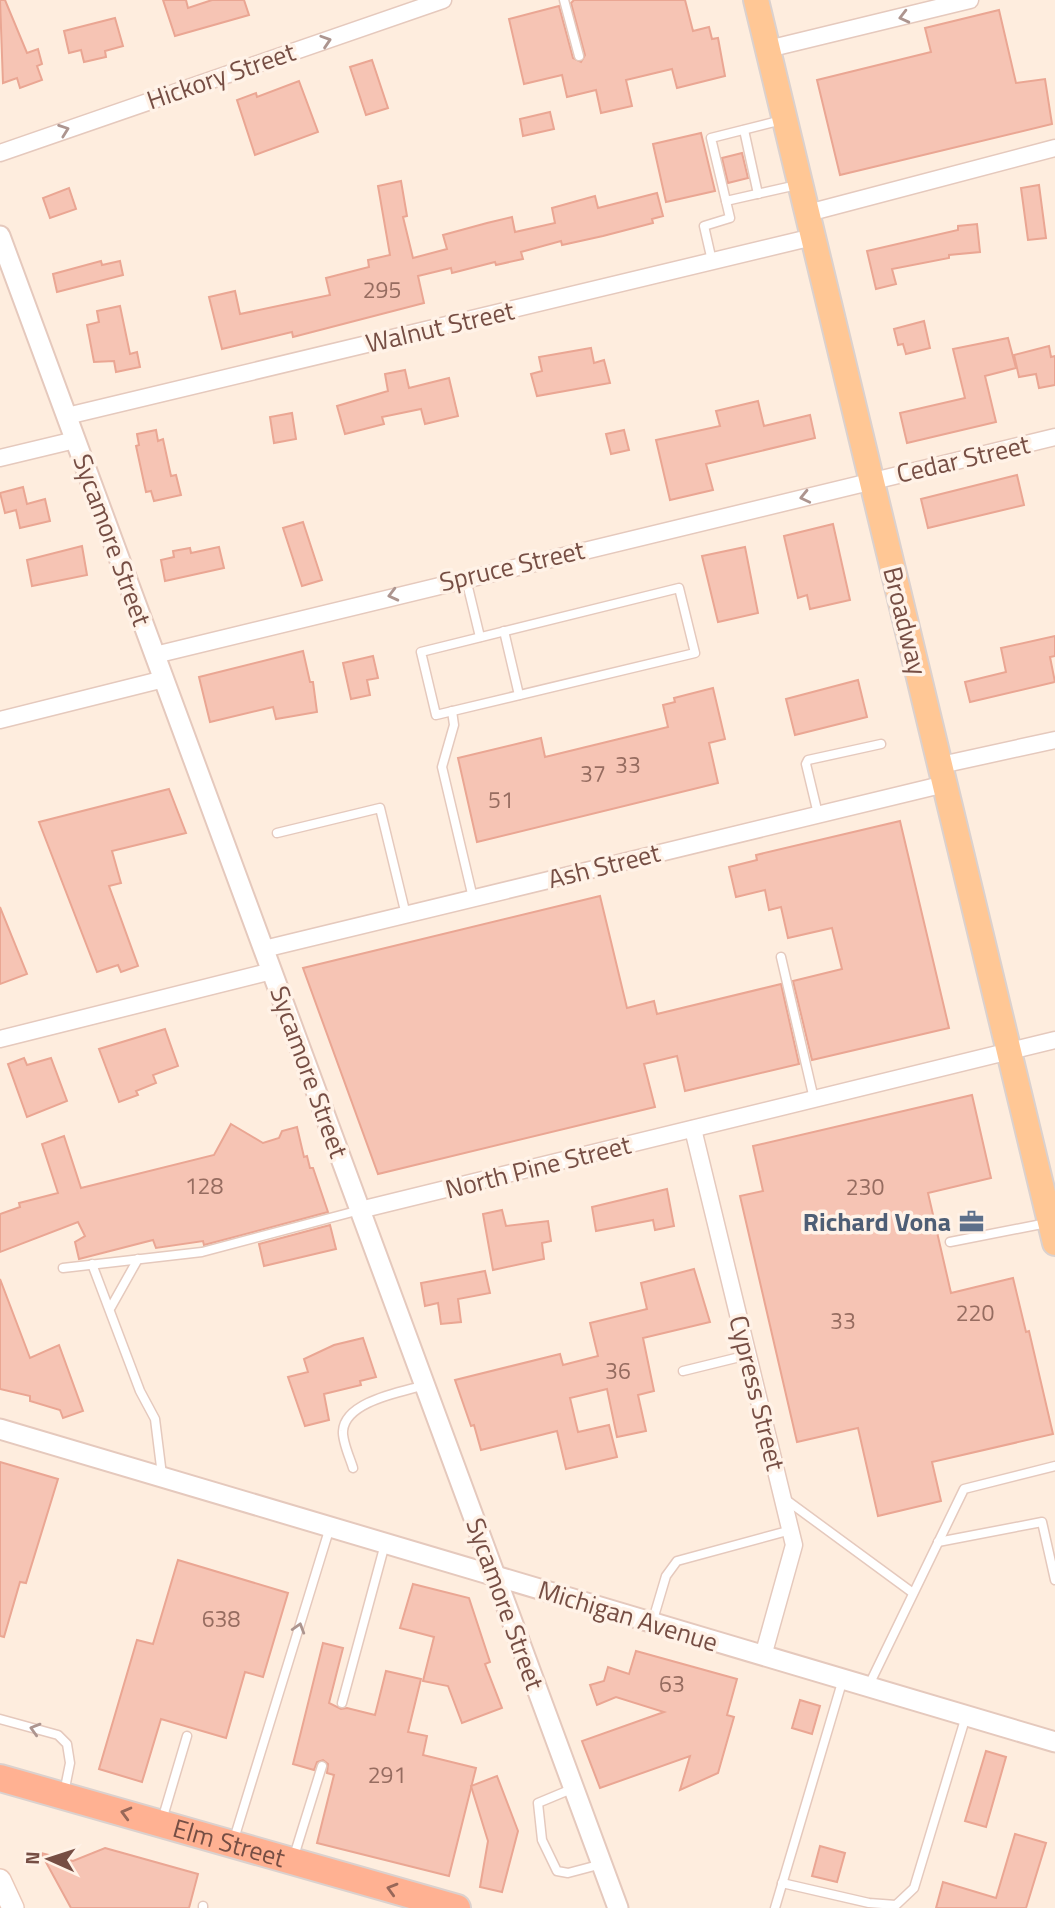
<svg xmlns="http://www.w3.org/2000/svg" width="1055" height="1908" viewBox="0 0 1055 1908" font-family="'Titillium Web',sans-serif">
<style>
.building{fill:#f6c4b4;stroke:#eaa693;stroke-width:2}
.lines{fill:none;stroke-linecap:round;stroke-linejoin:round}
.service-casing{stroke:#e5c9bd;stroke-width:11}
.minor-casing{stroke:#e5c9bd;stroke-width:19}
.tertiary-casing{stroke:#e5c9bd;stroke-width:23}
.secondary-casing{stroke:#ebc9b9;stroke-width:24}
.primary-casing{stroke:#dbd1ce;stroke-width:28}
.trunk-casing{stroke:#dbd1ce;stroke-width:30}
.service{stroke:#fff;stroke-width:8}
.minor{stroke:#fff;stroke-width:16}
.tertiary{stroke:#fff;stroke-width:19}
.secondary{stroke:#fff;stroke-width:21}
.primary{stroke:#ffc795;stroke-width:24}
.trunk{stroke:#ffb192;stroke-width:26}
.oneway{stroke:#ad958f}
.oneway2{stroke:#986758}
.labels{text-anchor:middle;stroke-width:7;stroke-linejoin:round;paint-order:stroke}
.number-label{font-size:23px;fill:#966c60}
.street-label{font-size:26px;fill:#764e44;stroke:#fff2e7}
.service-label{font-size:26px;font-weight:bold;fill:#4e5e75;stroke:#fff2e7;text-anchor:end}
</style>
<rect width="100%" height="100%" fill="#feedde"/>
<g class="building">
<path d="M0 0H5L27 53 38 49 42 64 37 66 42 80 20 88 17 78 3 83Z"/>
<path d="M163 0H186L188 8 212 0H244L249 15 175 36Z"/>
<path d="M574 0H685L693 31 709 27 712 39 718 38 725 76 677 88 672 69 626 80 632 106 601 113 596 90 567 97 562 75 524 84 509 19 559 6 573 58 581 62 585 55 571 3Z"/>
<path d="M999 10 1016 83 1045 79 1052 124 840 175 817 80 931 52 925 28Z"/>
<path d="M115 18 123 46 105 51 106 57 84 62 81 50 69 53 64 31Z"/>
<path d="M372 60 388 108 366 115 350 67Z"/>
<path d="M299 81 318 132 255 155 237 100 256 93 257 97Z"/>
<path d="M550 112 554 129 523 136 520 119Z"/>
<path d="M701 133 715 191 666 202 653 144Z"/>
<path d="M742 153 748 178 728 183 722 158Z"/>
<path d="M401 181 407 216 403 217 413 258 447 249 443 235 487 223 512 217 515 232 555 223 552 208 595 196 598 208 657 193 663 216 652 219 653 223 603 236 562 245 561 241 521 252 523 259 496 265 495 262 452 273 451 268 418 276 424 303 293 337 292 332 222 349 209 297 235 291 240 314 330 295 326 278 369 267 368 260 390 255 378 186Z"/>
<path d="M1039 185 1046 238 1028 240 1021 188Z"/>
<path d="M69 188 76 209 50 218 43 198Z"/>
<path d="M977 224 980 252 949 255V258L892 269 896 284 876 289 867 251 958 230V226Z"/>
<path d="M101 261 102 265 120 261 123 275 57 292 53 274Z"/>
<path d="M120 306 130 354 137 352 140 367 116 372 114 361 94 362 87 325 99 322 97 311Z"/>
<path d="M924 321 930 348 906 354 903 344 898 345 894 329Z"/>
<path d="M1008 338 1016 368 985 376 996 422 907 443 900 413 965 398 953 349Z"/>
<path d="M1049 346 1051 357 1055 356V385L1039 388 1036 374 1019 377 1014 355Z"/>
<path d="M591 348 594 363 604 360 610 383 537 396 531 374 542 371 539 357Z"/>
<path d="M405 370 409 388 449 378 458 416 425 424 421 409 382 417 384 424 345 434 337 406 388 391 385 374Z"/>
<path d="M758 401 764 426 810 415 815 438 706 464 713 490 670 500 656 440 720 426 716 411Z"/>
<path d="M292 413 296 439 274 443 270 417Z"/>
<path d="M156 430 158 441 163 439 171 476 176 475 181 495 154 501 151 491 146 492 136 446 139 445 137 434Z"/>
<path d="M624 430 629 450 611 454 606 434Z"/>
<path d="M1017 475 1024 505 928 528 921 499Z"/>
<path d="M23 487 27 504 45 499 50 521 20 528 16 510 5 513 0 493Z"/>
<path d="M303 522 322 580 302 586 283 528Z"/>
<path d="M833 524 850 600 810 609 807 595 798 598 784 536Z"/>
<path d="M82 546 87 575 32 586 27 560Z"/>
<path d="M219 547 224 568 165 581 161 560 174 557 173 551 190 548 191 553Z"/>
<path d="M745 547 758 613 718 622 702 556Z"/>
<path d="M1055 636V656L1050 657 1055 682 970 702 965 682 1006 672 1001 648Z"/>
<path d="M303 651 310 682H313L317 712 276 719 273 707 210 722 199 677Z"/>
<path d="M373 656 378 678 367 680 370 695 351 699 343 663Z"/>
<path d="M858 680 867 717 795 735 786 699Z"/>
<path d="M713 688 725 739 709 743 718 783 477 842 458 758 541 738 545 757 668 727 663 705 675 702 674 698Z"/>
<path d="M169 789 186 833 112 851 121 883 109 886 138 966 121 972 118 965 97 972 39 822Z"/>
<path d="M900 821 949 1028 812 1060 793 981 842 969 832 928 788 938 781 907 769 910 765 890 736 897 729 867 757 860 756 855Z"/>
<path d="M600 896 627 1008 654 1001 657 1014 781 984 799 1064 685 1091 677 1056 644 1064 655 1107 378 1174 303 968Z"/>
<path d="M0 907 27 974 0 984Z"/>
<path d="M165 1029 178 1066 153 1075 156 1083 136 1091 138 1095 119 1102 99 1049Z"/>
<path d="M24 1058 27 1065 51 1058 67 1101 27 1117 8 1064Z"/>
<path d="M972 1095 991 1178 928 1193 951 1293 1013 1278 1026 1332 1029 1331 1053 1434 932 1462 941 1501 878 1516 858 1428 797 1442 740 1196 763 1191 753 1146Z"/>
<path d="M231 1124 263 1143 279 1138 282 1131 297 1127 304 1157 307 1156 310 1168H313L328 1212 204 1245 203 1241 156 1248 153 1240 79 1259 75 1242 85 1236 78 1222 0 1252V1214L20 1207 19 1203 58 1193 42 1144 64 1136 81 1188 214 1155Z"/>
<path d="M667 1189 674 1226 655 1230 653 1220 596 1231 592 1207Z"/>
<path d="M502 1210 506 1226 548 1221 551 1241 542 1243 544 1259 493 1270 483 1214Z"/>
<path d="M330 1225 336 1249 264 1266 259 1244Z"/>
<path d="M694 1269 710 1322 643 1338 654 1391 638 1395 646 1431 617 1437 607 1389 570 1398 578 1432 609 1425 617 1457 566 1469 557 1431 481 1450 474 1425 471 1426 455 1380 560 1354 563 1365 598 1356 590 1323 647 1309 641 1283Z"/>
<path d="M485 1271 490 1293 458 1299 461 1322 441 1324 438 1303 425 1306 421 1283Z"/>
<path d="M0 1279 30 1358 59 1345 83 1411 63 1418 60 1410 30 1401V1396L0 1389Z"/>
<path d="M363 1338 376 1377 360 1381 361 1385 324 1394 329 1420 305 1426 288 1377 308 1372 304 1359 334 1345Z"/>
<path d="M0 1462 58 1479 26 1583 20 1582 4 1637 0 1636Z"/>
<path d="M178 1560 288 1593 263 1677 245 1672 226 1738 161 1719 142 1782 99 1769 137 1640 153 1644Z"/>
<path d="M413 1584 469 1598 490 1662 485 1664 502 1708 462 1723 448 1686 423 1681 434 1637 400 1628Z"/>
<path d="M323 1643 343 1648 329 1703 341 1709 347 1708 375 1715 386 1671 421 1679 408 1732 427 1736 423 1755 476 1768 449 1876 317 1843 334 1775 327 1773 328 1764 323 1760 317 1762 314 1770 293 1764Z"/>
<path d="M636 1651 737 1679 727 1715 734 1717 718 1773 680 1790 690 1756 600 1788 582 1741 664 1712 616 1697 597 1705 590 1685 604 1681 608 1667 629 1674Z"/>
<path d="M800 1700 820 1706 812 1734 792 1728Z"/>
<path d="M986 1751 1006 1757 986 1827 965 1821Z"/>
<path d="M497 1776 518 1831 502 1892 480 1887 488 1841 471 1786Z"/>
<path d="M1015 1834 1046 1843 1026 1908H936L943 1882 996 1898Z"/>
<path d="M820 1846 845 1853 837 1882 812 1876Z"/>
<path d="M105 1848 198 1874 189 1908H71L41 1853 73 1861Z"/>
</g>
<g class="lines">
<defs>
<g id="service">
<path d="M564 0 579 56"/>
<path d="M782 120 711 138 726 201 797 185"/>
<path d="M744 130 758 194"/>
<path d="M712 261 704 226 730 218 726 201"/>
<path d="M466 579 480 637"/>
<path d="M679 588 695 653 436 715 421 652Z"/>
<path d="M504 631 519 695"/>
<path d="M452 711 454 725 442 767 473 898"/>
<path d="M818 814 806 764 808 760 881 744"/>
<path d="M277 833 380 808 406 915"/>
<path d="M781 957 814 1099"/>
<path d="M950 1242 1047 1223"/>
<path d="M92 1264 140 1391 155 1419 162 1475"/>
<path d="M63 1268 202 1252 360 1210"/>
<path d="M111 1307 138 1259"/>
<path d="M683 1371 748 1355"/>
<path d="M353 1468C350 1458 342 1441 343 1431 345 1401 402 1392 425 1385"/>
<path d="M785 1499 913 1593"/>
<path d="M938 1542 1042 1522 1055 1580"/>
<path d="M652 1623 666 1576 677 1561 791 1530"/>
<path d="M869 1685 964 1489 1055 1466"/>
<path d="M342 1703 385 1544"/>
<path d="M0 1719 58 1735 67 1744 70 1763 64 1793"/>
<path d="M574 1788 538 1803 542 1840 557 1871 568 1873 602 1864"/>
<path d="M162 1820 187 1736"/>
<path d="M234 1839 330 1527"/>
<path d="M294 1856 322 1766"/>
<path d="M782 1883 869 1903 896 1905 914 1888 966 1716"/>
<path d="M203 1908V1906"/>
<path d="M775 1908 843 1679"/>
</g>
<g id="minor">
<path d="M768 49 970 0"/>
<path d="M0 153 443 0"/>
<path d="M808 213 1055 148"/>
<path d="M67 416 813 237"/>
<path d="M0 458 75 440"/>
<path d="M155 655 1055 437"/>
<path d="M0 720 164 679"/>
<path d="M941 765 1055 740"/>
<path d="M264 949 945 784"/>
<path d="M0 1039 272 971"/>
<path d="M693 1129 794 1545 763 1656"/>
<path d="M360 1210 1055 1040"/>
</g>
<g id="tertiary">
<path d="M0 236 618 1908"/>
<path d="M0 1429 1055 1742"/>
</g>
<path id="secondary" d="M0 1880 13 1908"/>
<path id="primary" d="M756 0 1055 1243"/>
<g id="trunk">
<path id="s1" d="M0 1778 457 1908"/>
</g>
</defs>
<use href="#service" class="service-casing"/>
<use href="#minor" class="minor-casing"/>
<use href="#tertiary" class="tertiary-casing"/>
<use href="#secondary" class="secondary-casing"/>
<use href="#primary" class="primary-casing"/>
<use href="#trunk" class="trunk-casing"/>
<use href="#service" class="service"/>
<use href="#minor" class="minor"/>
<use href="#tertiary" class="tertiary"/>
<use href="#secondary" class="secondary"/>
<use href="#primary" class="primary"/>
<use href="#trunk" class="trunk"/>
</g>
<defs><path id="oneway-chevron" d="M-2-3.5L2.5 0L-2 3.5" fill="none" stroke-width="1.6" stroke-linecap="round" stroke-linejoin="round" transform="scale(1.75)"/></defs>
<g class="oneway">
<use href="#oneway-chevron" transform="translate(904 17) rotate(166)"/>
<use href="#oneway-chevron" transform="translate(326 41) rotate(-18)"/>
<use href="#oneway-chevron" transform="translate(64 130) rotate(-20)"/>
<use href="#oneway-chevron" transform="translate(805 497) rotate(167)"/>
<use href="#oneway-chevron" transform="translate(393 595) rotate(166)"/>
<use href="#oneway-chevron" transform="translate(299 1628) rotate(-73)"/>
<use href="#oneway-chevron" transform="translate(35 1729) rotate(-164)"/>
</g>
<g class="oneway2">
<use href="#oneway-chevron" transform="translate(126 1813) rotate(-165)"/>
<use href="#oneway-chevron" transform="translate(392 1889) rotate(-164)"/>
</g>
<defs>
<symbol id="office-bare" viewBox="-9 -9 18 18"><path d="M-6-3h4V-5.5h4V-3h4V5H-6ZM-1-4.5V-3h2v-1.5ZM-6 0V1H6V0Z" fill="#5c6f8a" stroke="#fff2e7" stroke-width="2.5" paint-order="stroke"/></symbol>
</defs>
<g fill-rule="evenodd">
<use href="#office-bare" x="954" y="1204" width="35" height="35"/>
</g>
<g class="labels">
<g class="number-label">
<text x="382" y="298">295</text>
<text x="628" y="773">33</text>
<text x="593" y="782">37</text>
<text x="501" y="808">51</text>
<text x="204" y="1194">128</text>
<text x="865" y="1195">230</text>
<text x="975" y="1321">220</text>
<text x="843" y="1329">33</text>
<text x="618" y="1379">36</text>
<text x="221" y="1627">638</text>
<text x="672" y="1692">63</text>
<text x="387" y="1783">291</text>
</g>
<g class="street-label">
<text transform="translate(221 76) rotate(-19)" y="9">Hickory Street</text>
<text transform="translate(440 327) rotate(-13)" y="9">Walnut Street</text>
<text transform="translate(963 459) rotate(-13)" y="9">Cedar Street</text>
<text transform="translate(112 540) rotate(70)" y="9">Sycamore Street</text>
<text transform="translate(512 566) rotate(-13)" y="9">Spruce Street</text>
<text transform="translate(905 621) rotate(76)" y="9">Broadway</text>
<text transform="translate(604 866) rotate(-14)" y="9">Ash Street</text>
<text transform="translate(309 1072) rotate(70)" y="9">Sycamore Street</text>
<text transform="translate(538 1167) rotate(-14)" y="9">North Pine Street</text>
<text transform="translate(757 1393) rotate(76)" y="9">Cypress Street</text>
<text transform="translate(505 1604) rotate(70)" y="9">Sycamore Street</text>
<text transform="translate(628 1616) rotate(17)" y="9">Michigan Avenue</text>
<text dy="9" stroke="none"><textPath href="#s1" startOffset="238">Elm Street</textPath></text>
</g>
<g class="service-label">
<text x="951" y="1231">Richard Vona</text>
</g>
</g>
<g transform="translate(49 1859) rotate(273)" stroke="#fff2e7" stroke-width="5" paint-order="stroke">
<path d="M0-5L12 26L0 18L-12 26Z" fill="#764e44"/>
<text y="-10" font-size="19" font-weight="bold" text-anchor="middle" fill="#764e44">N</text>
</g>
</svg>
